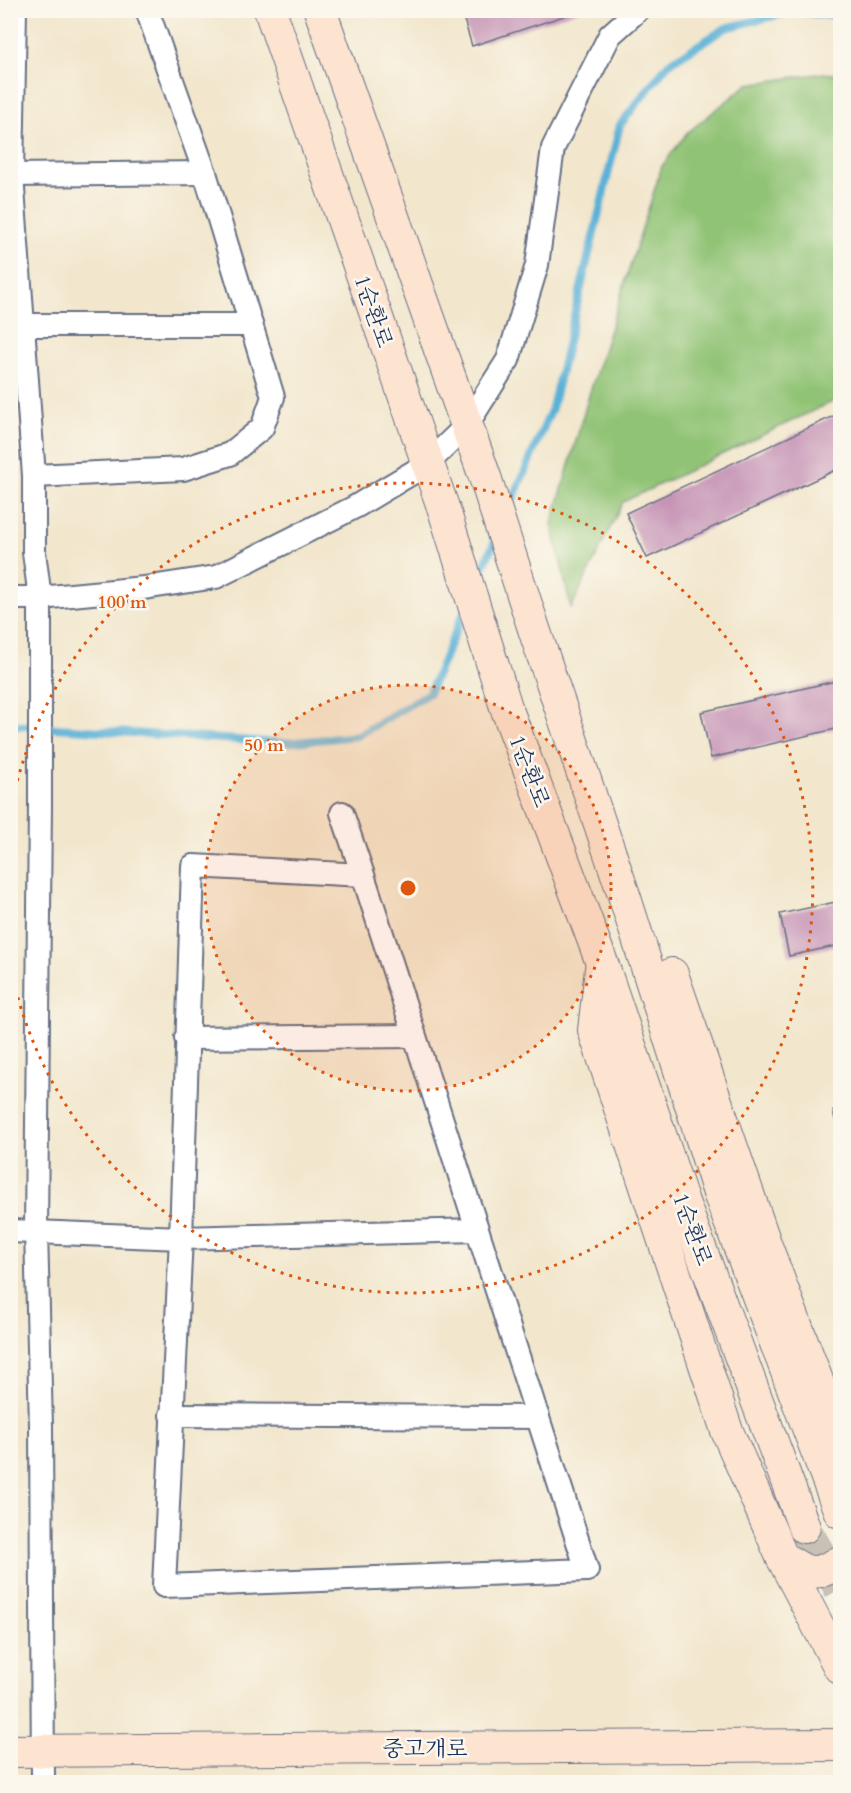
<svg xmlns="http://www.w3.org/2000/svg" width="851" height="1793" viewBox="0 0 851 1793" font-family="Cardo,'Noto Serif KR',serif">
<style>
.green{fill:#90c374;stroke:#567969;stroke-width:1.5}
.lines{fill:none;stroke-linecap:round;stroke-linejoin:round}
.stream{stroke:#5ab1d7;stroke-width:8}
.building{fill:#c593b5}
.secondary-tunnel{stroke:#c7c1b6;stroke-width:32;stroke-dasharray:32 16;stroke-linecap:butt}
.street-casing{stroke:#666f84;stroke-width:26}
.secondary-casing{stroke:#666f84;stroke-width:34}
.street{stroke:#fff;stroke-width:22}
.secondary{stroke:#fde4d1;stroke-width:32}
.ring{fill:none;stroke:#de5710;stroke-width:3;stroke-dasharray:3 6}
.labels{text-anchor:middle;stroke-width:5;stroke-linejoin:round;paint-order:stroke}
.street-label{font-size:22px;fill:#1b2f5e;stroke:#fbf7ec}
.centre{fill:#de5710;stroke:#fbf7ec;stroke-width:3}
.ring-label{font-size:18px;text-anchor:middle;font-weight:bold;fill:#de5710;stroke:#fbf7ec;stroke-width:5;stroke-linejoin:round;paint-order:stroke}
</style>
<rect width="100%" height="100%" fill="#fbf7ec"/>
<filter id="ink" filterUnits="userSpaceOnUse"><feTurbulence type="fractalNoise" baseFrequency=".0167" numOctaves="2"/><feDisplacementMap in="SourceGraphic" scale="12" xChannelSelector="R" yChannelSelector="G"/><feConvolveMatrix kernelMatrix="1 2 1 2 8 2 1 2 1" color-interpolation-filters="sRGB"/></filter>
<filter id="wash" filterUnits="userSpaceOnUse"><feTurbulence type="fractalNoise" baseFrequency=".008" numOctaves="4" result="noise"/><feDisplacementMap in="SourceGraphic" scale="24" xChannelSelector="R" yChannelSelector="G"/><feGaussianBlur stdDeviation="1.35" result="paint"/><feColorMatrix in="noise" values="0 0 0 0 0 0 0 0 0 0 0 0 0 0 0 0 0 1.4 0 .05"/><feComposite in="paint" operator="in"/></filter>
<g filter="url(#wash)">
<rect width="100%" height="100%" fill="#f2e6cc"/>
<path class="green" d="M824 73 840 75V398L623 502 571 608 552 524 590 392 662 166 687 133 748 84Z"/>
<g class="lines">
<g class="stream">
<path d="M507 513 552 408 620 125 668 64 726 28 794 11 840 17"/>
<path d="M477 582 496 538"/>
<path d="M10 725 284 743 357 736 429 693 466 607"/>
</g>
</g>
<g id="blocks">
<g class="building">
<path d="M461 10H579V11L472 46Z"/>
<path d="M840 413V468L647 558 626 513Z"/>
<path d="M840 680V728L711 758 701 712Z"/>
<path d="M840 901V945L789 956 780 914Z"/>
<path d="M840 1109V1140L833 1111Z"/>
</g>
</g>
</g>
<g filter="url(#ink)">
<use href="#blocks" fill-opacity="0" stroke="#666f84" stroke-width="1.5"/>
<g class="lines">
<path class="secondary-tunnel" d="M804 1527 840 1589"/>
<defs>
<g id="street">
<path d="M15 10 12 175 34 476V552L40 598V805L36 1231 41 1426 43 1782"/>
<path d="M10 175 205 173"/>
<path d="M23 325H251"/>
<path d="M34 476 183 469 230 454 262 428 273 397 205 173 147 10"/>
<path d="M10 598H40L144 588 216 577 355 507 427 464 466 426 508 360 537 265 553 148 610 35 638 10"/>
<path d="M342 813 363 875 587 1570 164 1586 181 1238 193 866 363 875"/>
<path d="M186 1038 414 1036"/>
<path d="M10 1231 181 1238 477 1230"/>
<path d="M171 1415 538 1417"/>
</g>
<g id="secondary">
<path d="M270 10 444 510 506 707 602 963 683 1202 804 1527"/>
<path d="M320 10 485 477 535 632 624 895 719 1193 840 1512"/>
<path d="M601 969 594 1030 727 1431 782 1557 840 1668"/>
<path d="M672 974 766 1246 840 1441"/>
<path d="M782 1557C808 1574 812 1578 840 1562"/>
<path d="M10 1751 840 1745"/>
</g>
</defs>
<use href="#street" class="street-casing"/>
<use href="#secondary" class="secondary-casing"/>
<use href="#street" class="street"/>
<use href="#secondary" class="secondary"/>
</g>
</g>
<circle cx="408" cy="888" r="203" fill="#de5710" fill-opacity=".12"/>
<g class="ring">
<circle cx="408" cy="888" r="203"/>
<path d="M11 807A405 405 0 1 1 11 969"/>
</g>
<g class="labels">
<g class="street-label">
<text transform="translate(374 311) rotate(71)" y="8">1순환로</text>
<text transform="translate(530 771) rotate(69)" y="8">1순환로</text>
<text transform="translate(693 1229) rotate(70)" y="8">1순환로</text>
<text x="425" y="1756">중고개로</text>
</g>
</g>
<circle cx="408" cy="888" r="9" class="centre"/>
<g class="ring-label">
<text x="122" y="608">100 m</text>
<text x="264" y="751">50 m</text>
</g>
<rect width="851" height="1793" fill="none" stroke="#fbf7ec" stroke-width="36"/>
</svg>
